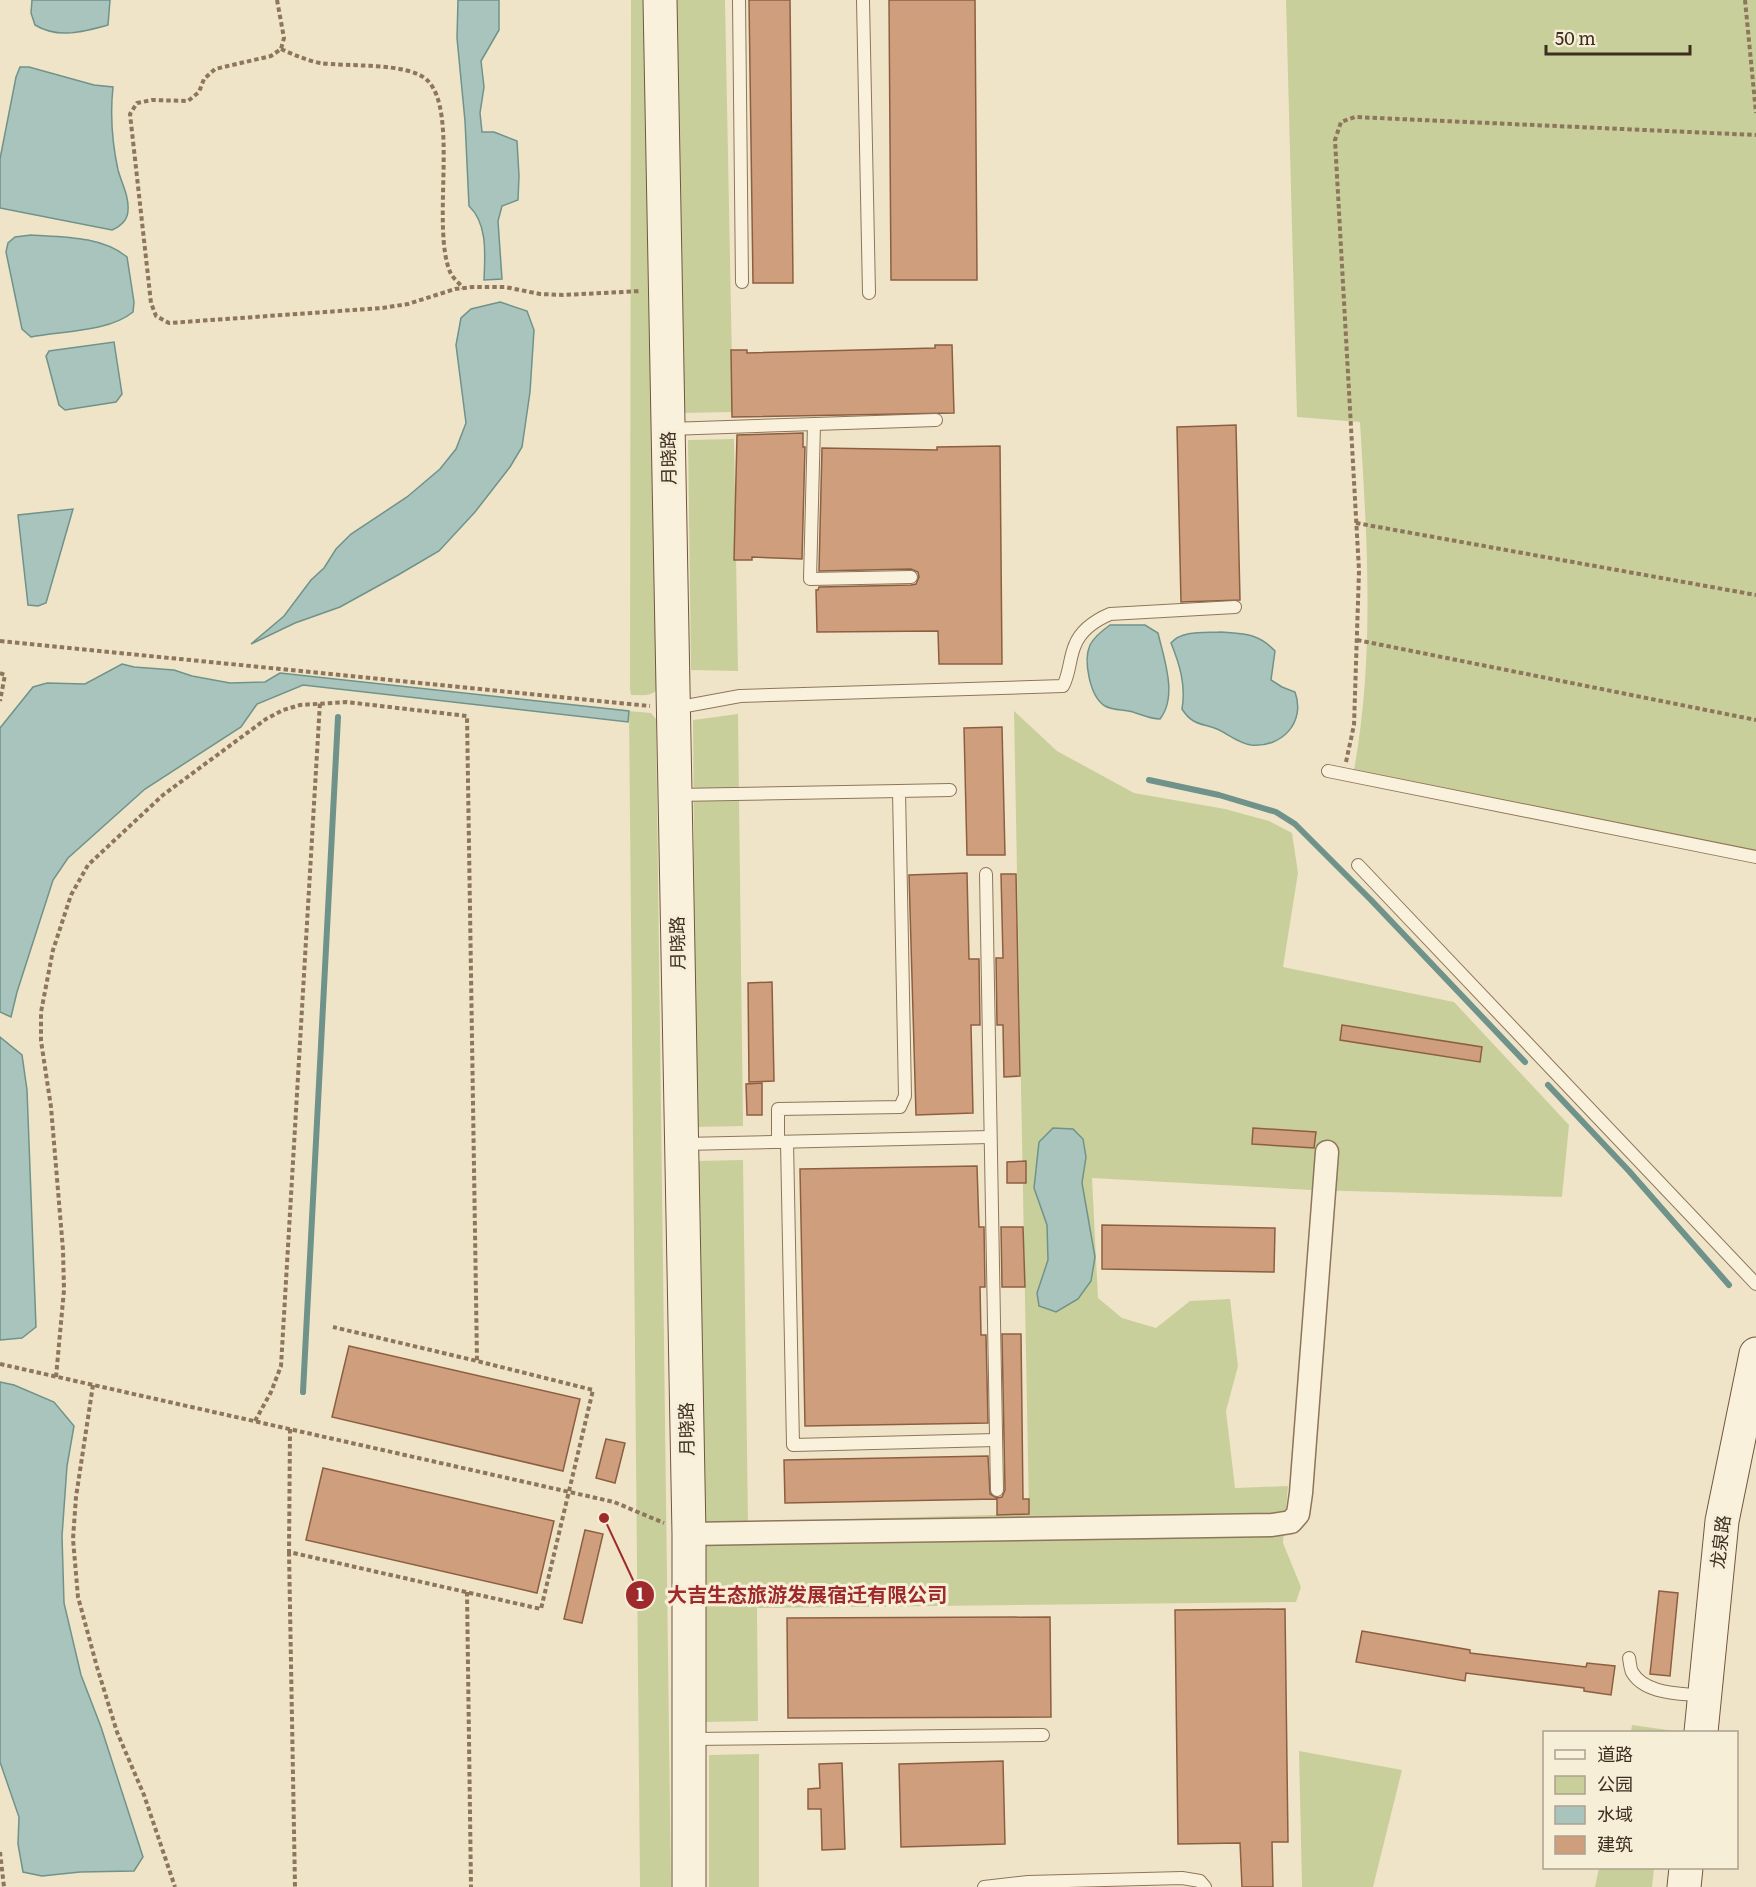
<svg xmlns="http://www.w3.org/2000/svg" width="1756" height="1887" viewBox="0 0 1756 1887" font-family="Literata,'Noto Sans SC',serif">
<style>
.green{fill:#c9cf9b}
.water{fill:#a9c4bc;stroke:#6f938a;stroke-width:1.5}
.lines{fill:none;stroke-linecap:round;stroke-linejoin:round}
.stream{stroke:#6f938a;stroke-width:6}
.building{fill:#cf9f7d;stroke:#8d5f41;stroke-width:1.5}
.lane-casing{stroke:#8d765c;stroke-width:14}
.street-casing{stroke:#8d765c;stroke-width:25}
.secondary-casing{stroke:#6f573f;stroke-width:35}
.path{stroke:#8d765c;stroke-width:4;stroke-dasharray:4.5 3;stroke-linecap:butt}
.lane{stroke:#faf1dc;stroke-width:12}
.street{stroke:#faf1dc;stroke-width:22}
.secondary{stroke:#faf1dc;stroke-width:33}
.labels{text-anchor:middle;stroke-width:6;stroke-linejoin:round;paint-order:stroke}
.street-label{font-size:18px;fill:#3d2e20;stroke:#f7eed8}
.leader{fill:none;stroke:#9e2a2b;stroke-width:2}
.callout-dot{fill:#9e2a2b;stroke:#f7eed8;stroke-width:2}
.mark-label{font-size:18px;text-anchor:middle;font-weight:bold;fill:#fff}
.callout-label{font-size:20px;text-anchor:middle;font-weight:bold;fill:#9e2a2b;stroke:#f7eed8;stroke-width:6;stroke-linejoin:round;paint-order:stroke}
</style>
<rect width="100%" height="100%" fill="#f0e4c8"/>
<g class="green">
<path d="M631 0H645L659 688C652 697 642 695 631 695L630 689Z"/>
<path d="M672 0H725L733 412 681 413Z"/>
<path d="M1286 0H1756V851L1354 770C1375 655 1367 538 1360 422L1297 417Z"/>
<path d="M734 439 738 671 691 670 688 440Z"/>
<path d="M629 711 651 713 656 719 671 1887H640Z"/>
<path d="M1014 711 1057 751 1134 793 1225 809 1269 821 1292 833 1298 873 1283 967 1454 1002 1569 1125 1562 1197 1311 1190 1092 1178 1098 1298 1122 1318 1156 1328 1190 1301 1230 1299 1238 1366 1226 1411 1235 1488 1288 1486 1283 1543 1301 1587 1296 1602 757 1608 758 1721 703 1722 696 1161 743 1160 748 1522 1029 1514Z"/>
<path d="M738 714 743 1126 696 1127 693 720Z"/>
<path d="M1632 1725 1675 1731 1674 1732H1631Z"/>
<path d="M1299 1751 1402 1770 1373 1887H1302Z"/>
<path d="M759 1754V1887H709V1755Z"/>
<path d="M1599 1868H1654L1652 1887H1595Z"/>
</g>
<g class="water">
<path d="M32 0H110L108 25C83 32 58 39 35 25L31 13Z"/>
<path d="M458 0H499V30L481 61 484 87 480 113 482 132H494L517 141 519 176 518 200 502 206 498 221 502 279 484 280C485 255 488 224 469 206L465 121 457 38Z"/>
<path d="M20 67H29L94 85 113 87C110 115 112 142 118 170 122 184 129 196 128 210 128 220 121 226 112 230L0 208V159L16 77Z"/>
<path d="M31 235C62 237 102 236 127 257L134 302 133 312C109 332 61 331 31 337L22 329 6 252 8 243 15 237Z"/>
<path d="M500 302 527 311 534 330 530 392 522 447 510 467 475 512 439 551 398 575 340 607 295 623 251 644 284 616 311 580 324 568 336 549 351 534 407 497 440 469 456 449 466 423 456 345 461 318 471 309Z"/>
<path d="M114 342 122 394 116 402 65 410 59 405 46 356 49 351Z"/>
<path d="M73 509 46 603 38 606 28 605 18 515Z"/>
<path d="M1110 625H1145L1158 633C1164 659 1178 696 1160 719 1149 719 1143 715 1133 712 1124 709 1114 711 1105 706 1090 697 1083 661 1090 645 1094 637 1103 630 1110 625Z"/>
<path d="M1221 632C1244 634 1258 633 1275 651L1271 680 1282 687 1295 692C1306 722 1282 748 1251 745 1238 743 1228 734 1217 729 1201 723 1192 725 1182 709 1186 686 1180 665 1171 643 1182 630 1205 633 1221 632Z"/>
<path d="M122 664 134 667 174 670 192 676 230 683 265 682 280 673 629 711 628 722 303 685 257 704 241 727 145 789 68 858 53 880 17 992 11 1017 0 1012V728L33 687 47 683 85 684Z"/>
<path d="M0 1037 22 1055 27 1090 36 1327 22 1338 0 1340Z"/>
<path d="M1053 1128 1073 1129 1083 1139 1086 1157 1082 1183 1095 1257 1091 1281 1078 1299 1056 1312 1039 1306 1037 1293 1048 1260 1047 1225 1034 1188 1039 1142Z"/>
<path d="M0 1382 14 1385 54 1402 74 1426 67 1466 62 1536 64 1603 81 1675 101 1727 143 1857 134 1871 80 1872 42 1876 23 1872 18 1844 19 1817 0 1762Z"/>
</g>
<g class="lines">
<g class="stream">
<path d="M1149 780 1219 795 1276 812 1295 824 1371 900 1525 1062"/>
<path d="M1548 1085 1629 1171 1729 1285"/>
<path d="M303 1392 338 717"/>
</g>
</g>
<g class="building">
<path d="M749 0H790L793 283H753Z"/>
<path d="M889 0H975L977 280H891Z"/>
<path d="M935 345H952L954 413 732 417 731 350H747V353L935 348Z"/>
<path d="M1236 425 1240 600 1181 602 1177 427Z"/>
<path d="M803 433V447H805L802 559 752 557V560H734L737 435Z"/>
<path d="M1000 446 1002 664H939L938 631 817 632 816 590H818L819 587 911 585 916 584 919 577 918 572 911 569 819 571 822 448 937 450V447Z"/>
<path d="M1002 727 1005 855H967L964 728Z"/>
<path d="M967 873 969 959H979L980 1025H971L973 1113 916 1115 909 875Z"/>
<path d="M1001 874H1016L1020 1076 1004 1077 1003 1025H997L996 958H1003Z"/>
<path d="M772 982 774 1081 749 1082 748 983Z"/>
<path d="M1342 1025 1482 1047 1480 1062 1340 1040Z"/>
<path d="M762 1083V1115H747L746 1084Z"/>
<path d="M1253 1128 1316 1132 1314 1148 1252 1144Z"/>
<path d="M1026 1161V1183H1007V1162Z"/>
<path d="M977 1166 979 1227H984L985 1287H980L981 1335H986L988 1423 805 1426 800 1169Z"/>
<path d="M1102 1225 1275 1228 1274 1272 1102 1269Z"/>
<path d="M1001 1227H1023L1025 1287H1002Z"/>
<path d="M1002 1334H1021L1023 1499H1029V1514L997 1515V1499L785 1503 784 1460 988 1456 990 1494 997 1498 1002 1497 1005 1490Z"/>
<path d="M349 1346 580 1399 563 1471 332 1417Z"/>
<path d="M606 1439 625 1443 615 1483 596 1478Z"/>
<path d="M323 1468 554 1521 537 1593 306 1540Z"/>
<path d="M585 1530 603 1534 582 1623 564 1619Z"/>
<path d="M1659 1591 1678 1593 1670 1676 1650 1674Z"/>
<path d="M1285 1609 1288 1842H1272L1273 1887H1242L1240 1843 1178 1844 1175 1610Z"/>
<path d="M1050 1617 1051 1717 788 1718 787 1618Z"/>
<path d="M1362 1631 1470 1650V1653L1586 1667 1587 1663 1615 1666 1611 1695 1584 1691V1688L1466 1673 1465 1681 1356 1662Z"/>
<path d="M1003 1761 1005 1844 901 1847 899 1764Z"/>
<path d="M842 1763 845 1849 822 1850 821 1809H808V1789L820 1788 819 1764Z"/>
</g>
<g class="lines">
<defs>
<g id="lane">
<path d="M739 0 742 282"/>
<path d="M863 0 869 293"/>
<path d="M814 424 810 579 911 577"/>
<path d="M669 429 936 420"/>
<path d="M675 708 740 696 1063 686C1070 673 1069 659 1075 645 1081 630 1096 620 1110 614L1235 607"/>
<path d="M1328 771 1756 857"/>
<path d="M675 795 899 791"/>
<path d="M1358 865 1756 1284"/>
<path d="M986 874 997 1490"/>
<path d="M778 1142V1109L900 1107 905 1096 899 791 950 790"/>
<path d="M787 1142 793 1445 996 1440"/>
<path d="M683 1144 990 1137"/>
<path d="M1629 1658C1630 1662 1630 1668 1632 1672 1645 1695 1682 1693 1704 1696"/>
<path d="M690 1739 1043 1735"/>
<path d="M984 1887 1028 1882 1182 1878 1200 1881 1205 1887"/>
</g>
<path id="street" d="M689 1534 1272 1525 1291 1522 1298 1514 1301 1493 1327 1152"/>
<g id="secondary">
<path d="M660 0 689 1534V1887"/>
<path d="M1701 1732 1722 1521 1756 1354"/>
<path d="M1684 1887 1686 1868"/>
</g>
</defs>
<use href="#lane" class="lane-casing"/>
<use href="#street" class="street-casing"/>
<use href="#secondary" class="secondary-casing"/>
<g class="path">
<path d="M277 0 284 38 281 49 271 56 215 69 204 79 199 92 188 101 152 100 137 103 130 114 151 303 156 316 169 323 382 308 408 304 455 289 473 287H505L540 294 563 295 641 291"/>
<path d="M1745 0 1756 113"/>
<path d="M281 49C294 55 306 60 320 63 347 67 408 62 427 80 460 111 430 230 451 274 454 279 459 283 463 288"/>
<path d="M1356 523 1756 595"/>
<path d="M1357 640 1756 720"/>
<path d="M0 641 650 706"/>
<path d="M0 673 5 675 0 701"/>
<path d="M1346 762 1354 725 1359 571 1335 140 1341 122 1355 117 1756 135"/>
<path d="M0 1364 614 1502 664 1523"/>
<path d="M56 1377 64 1290 63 1250 51 1107 41 1041V1012L53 950 71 895 88 865 163 795 266 719 283 710 300 705 346 702 467 716 477 1361"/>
<path d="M93 1385 76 1497 73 1539 78 1597 97 1667 117 1732 144 1795 175 1887"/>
<path d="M255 1421 271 1392 281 1366 320 702"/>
<path d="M290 1429 289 1552 541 1609 593 1390 477 1361 333 1327"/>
<path d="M289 1552 295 1887"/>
<path d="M467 1592 471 1887"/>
<path d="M0 1852 4 1887"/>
</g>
<use href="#lane" class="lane"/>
<use href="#street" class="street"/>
<use href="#secondary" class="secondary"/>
</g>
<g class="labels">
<g class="street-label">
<text transform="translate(669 458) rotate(-91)" y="6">月晓路</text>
<text transform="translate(678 943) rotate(-91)" y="6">月晓路</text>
<text transform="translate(687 1429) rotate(-91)" y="6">月晓路</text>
<text transform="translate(1721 1542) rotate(-83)" y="6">龙泉路</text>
</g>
</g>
<path class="leader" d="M604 1518L640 1595"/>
<g class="callout-dot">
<circle cx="604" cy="1518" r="6"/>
<circle cx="640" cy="1595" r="15"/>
</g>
<g class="mark-label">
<text x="640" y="1601">1</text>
</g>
<g class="callout-label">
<text x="807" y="1602">大吉生态旅游发展宿迁有限公司</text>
</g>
<rect x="1543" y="1731" width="195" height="138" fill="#f7eed8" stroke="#ada18e" stroke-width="1.5"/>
<rect x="1555" y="1750" width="30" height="9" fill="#faf1dc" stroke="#ada18e" stroke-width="1.5"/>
<text x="1597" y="1761" font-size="18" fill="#3d2e20">道路</text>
<rect x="1555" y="1776" width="30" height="18" fill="#c9cf9b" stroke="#ada18e" stroke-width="1.5"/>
<text x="1597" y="1791" font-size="18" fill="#3d2e20">公园</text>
<rect x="1555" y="1806" width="30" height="18" fill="#a9c4bc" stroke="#ada18e" stroke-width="1.5"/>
<text x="1597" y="1821" font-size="18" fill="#3d2e20">水域</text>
<rect x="1555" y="1836" width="30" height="18" fill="#cf9f7d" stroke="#ada18e" stroke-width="1.5"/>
<text x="1597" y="1851" font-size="18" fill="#3d2e20">建筑</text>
<path d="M1546 45v9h144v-9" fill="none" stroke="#3d2e20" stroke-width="3"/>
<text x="1555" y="45" font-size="18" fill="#3d2e20" stroke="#f7eed8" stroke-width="4.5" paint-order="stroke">50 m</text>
</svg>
